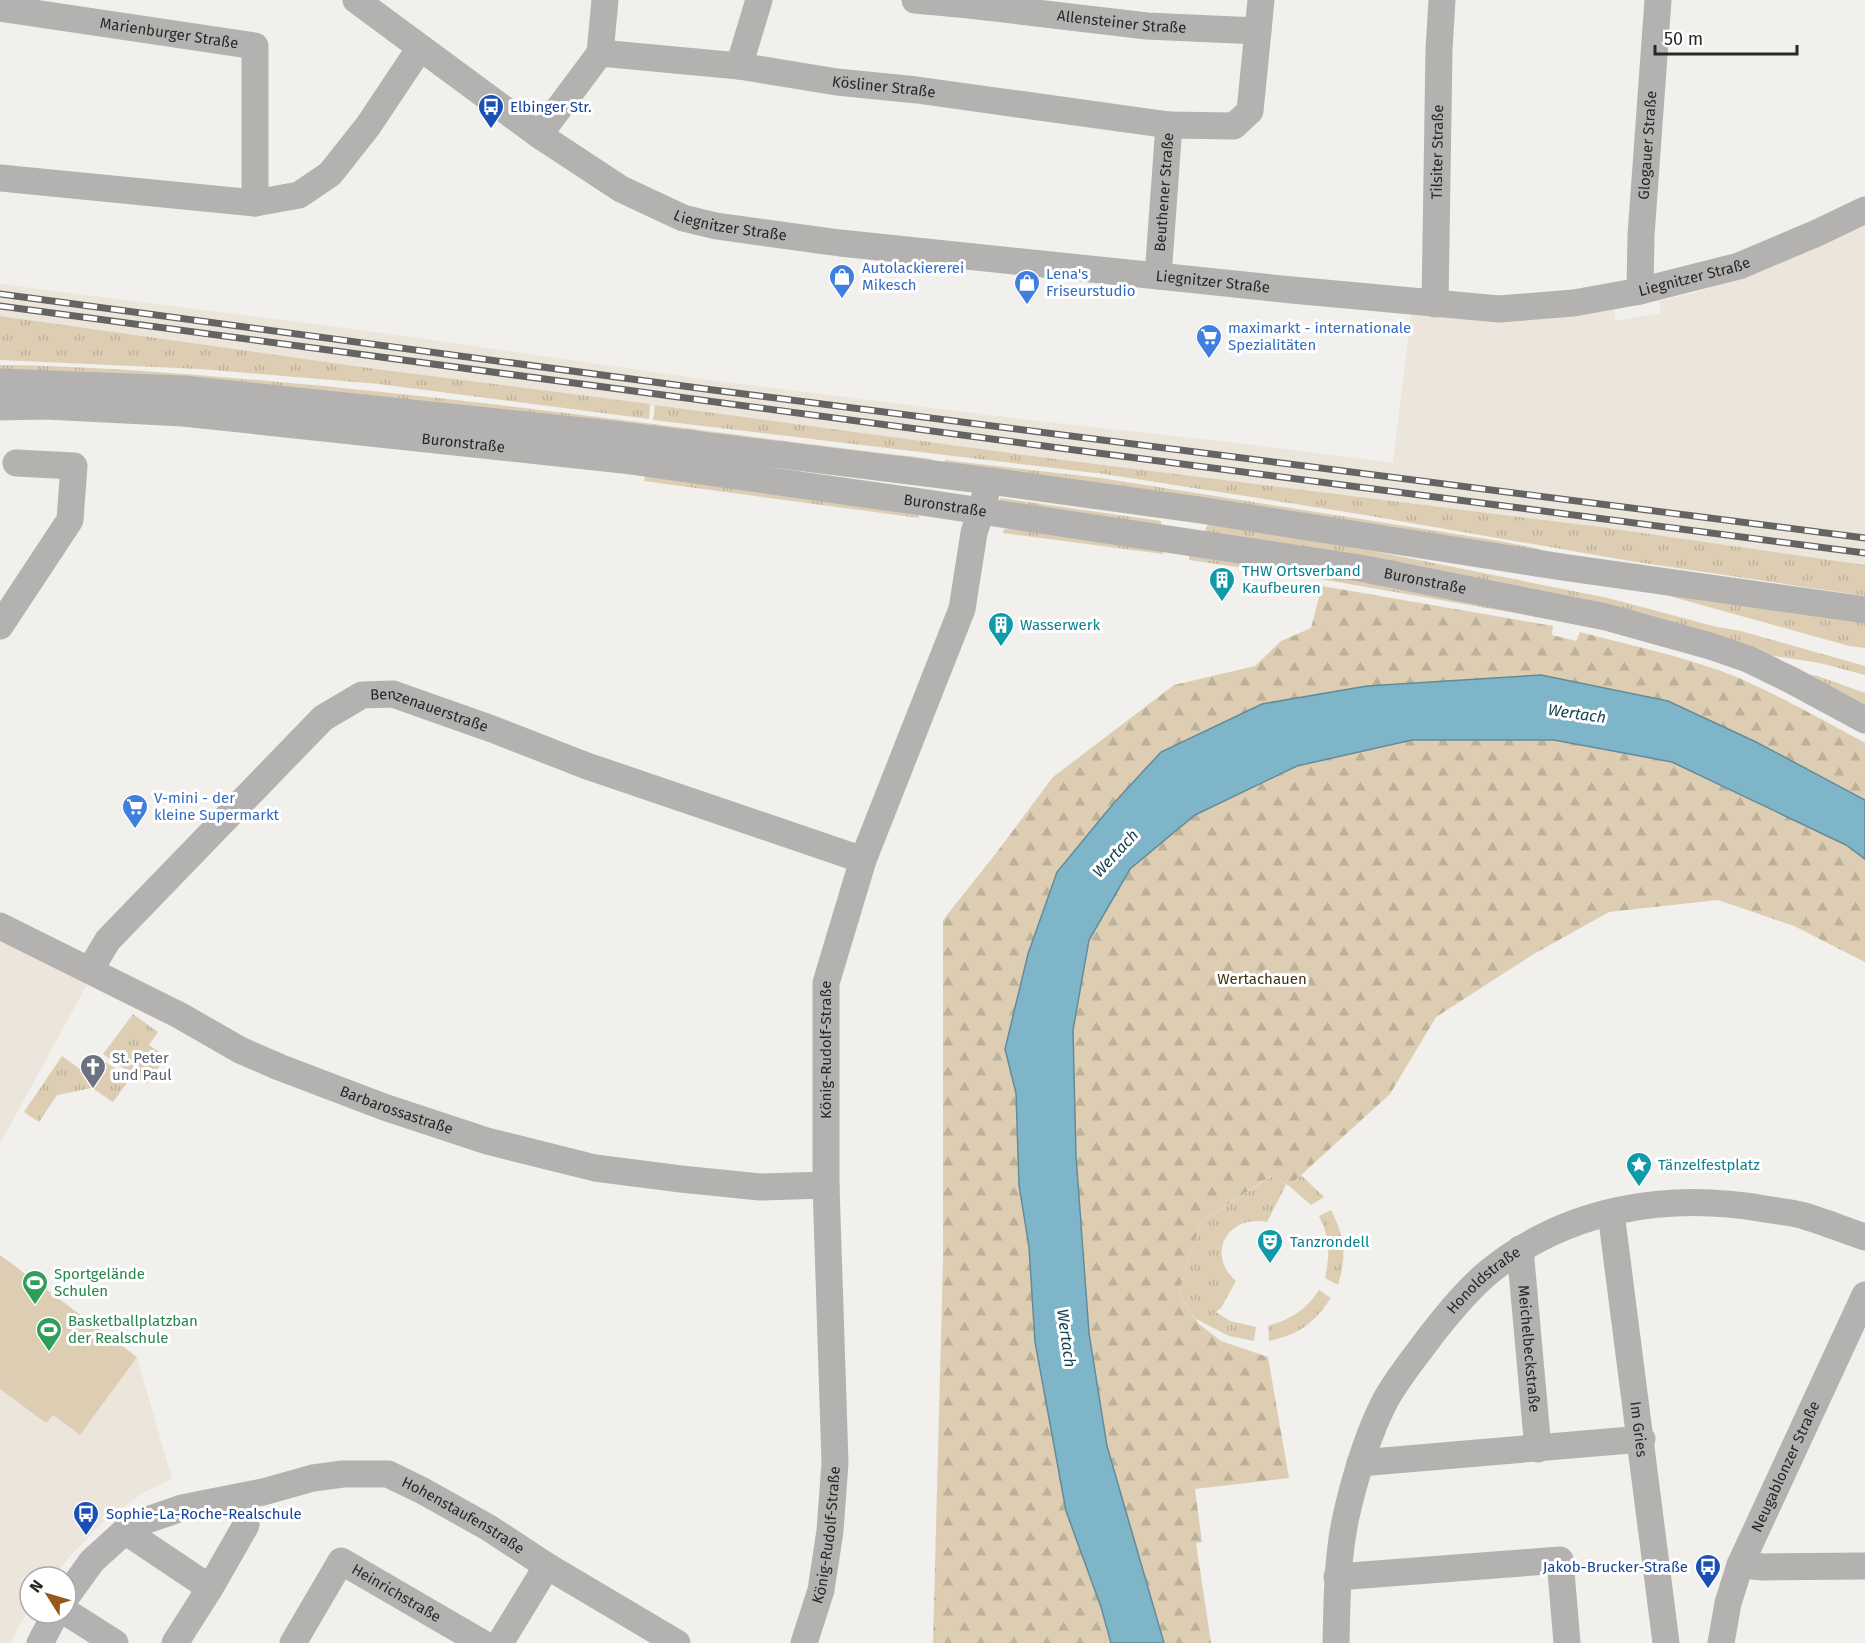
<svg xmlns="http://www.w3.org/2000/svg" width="1865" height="1643" viewBox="0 0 1865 1643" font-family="'Fira Sans',sans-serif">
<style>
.built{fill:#ebe5db}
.grass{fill:url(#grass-tufts)}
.forest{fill:url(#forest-firs)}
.pitch{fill:#ddceb3}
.water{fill:#7fb5c9;stroke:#658b98;stroke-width:1.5}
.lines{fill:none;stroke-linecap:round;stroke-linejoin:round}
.minor{stroke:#b4b2b1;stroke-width:27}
.rail-casing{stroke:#656463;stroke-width:7}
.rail{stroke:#fff;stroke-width:4.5;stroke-dasharray:14;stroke-linecap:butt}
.labels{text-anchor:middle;stroke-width:6;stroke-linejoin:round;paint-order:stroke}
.street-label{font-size:15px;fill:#292827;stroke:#fff}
.transit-label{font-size:15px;fill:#164399;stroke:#fff;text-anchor:start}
.shop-label{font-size:15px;fill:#366cbe;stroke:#fff;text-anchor:start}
.culture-label{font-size:15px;fill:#0d838f;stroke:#fff;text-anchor:start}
.park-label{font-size:15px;fill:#43320e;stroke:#fff}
.worship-label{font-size:15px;fill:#5b616d;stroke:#fff;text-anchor:start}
.leisure-label{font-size:15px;fill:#27864d;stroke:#fff;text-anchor:start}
.water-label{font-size:16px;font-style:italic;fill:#164454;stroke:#fff}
</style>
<defs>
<pattern id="grass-tufts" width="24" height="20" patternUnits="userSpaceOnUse" patternTransform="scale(1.5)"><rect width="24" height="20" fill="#ddceb3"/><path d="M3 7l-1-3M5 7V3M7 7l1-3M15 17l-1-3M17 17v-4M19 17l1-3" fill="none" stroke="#beb19a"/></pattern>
<pattern id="forest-firs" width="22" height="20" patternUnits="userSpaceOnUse" patternTransform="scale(1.5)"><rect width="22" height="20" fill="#ddceb3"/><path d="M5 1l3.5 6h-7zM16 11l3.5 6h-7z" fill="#beb19a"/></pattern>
</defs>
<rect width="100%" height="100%" fill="#f1f0ec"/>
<g class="built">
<path d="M1865 223V565L1601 527 1040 457 376 369 0 316V284L383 333 717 381 1046 422 1246 444 1393 463 1411 315 1500 321 1576 317 1614 309 1616 321 1661 313 1659 301 1697 292 1742 277Z"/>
<path d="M0 932 91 977 0 1144Z"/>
<path d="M137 1357 172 1479 143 1493 105 1520 69 1557 53 1577H30V1607L10 1643H0V1389L46 1423 52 1415 80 1435Z"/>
</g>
<g class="grass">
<path d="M0 316 376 369 650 404 649 419 379 384 199 369 0 360Z"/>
<path d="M0 365C89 366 179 373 268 381 490 400 711 433 932 459L931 461 0 372Z"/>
<path d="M655 405 1040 457 1601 527 1865 565V596L1630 561 1359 514 1104 474 653 420Z"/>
<path d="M945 460 1101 478 1500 541 1540 549V554L945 463Z"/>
<path d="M646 473 919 513V518L644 481Z"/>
<path d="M1000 498 1161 521V529L998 505Z"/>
<path d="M1208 524 1368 550 1608 598 1717 627 1741 631 1865 666V675L1820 663 1755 653 1203 534Z"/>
<path d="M1004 529 1043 531 1163 549V554L1003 533Z"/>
<path d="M1189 553 1356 575 1554 620 1326 580 1189 560Z"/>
<path d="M1633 586 1865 619V648L1849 646Z"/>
<path d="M1797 673 1818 676 1865 693V709Z"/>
<path d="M133 1014 158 1032 149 1045 166 1057 147 1084 103 1054Z"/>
<path d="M62 1056 88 1075 100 1058 130 1079 113 1102 92 1088 57 1095 39 1122 24 1112Z"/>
<path d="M1301 1175 1324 1197 1311 1205 1289 1186Z"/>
<path d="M1272 1176 1286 1185 1267 1222C1228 1214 1205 1254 1236 1281L1221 1308 1216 1312 1230 1321 1256 1327 1254 1341 1229 1336 1196 1319 1178 1293 1201 1222Z"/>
<path d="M1331 1210C1345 1238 1347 1255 1338 1285L1325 1278C1330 1255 1330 1237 1319 1216Z"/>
<path d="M1319 1290 1331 1298C1313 1324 1300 1334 1269 1341L1268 1326C1291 1319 1306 1310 1319 1290Z"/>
</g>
<g class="forest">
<path d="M1322 586 1553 626 1552 635 1576 641 1580 632C1633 646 1688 657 1739 678 1782 697 1823 720 1865 743V800L1756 742 1668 701 1161 753 1005 1049 1016 1093 1019 1185 1029 1247 1035 1342 1066 1511 1101 1607 1111 1643H933L943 1260V920L997 852 1053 777 1174 685 1255 666 1281 641 1311 628Z"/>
<path d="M1412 740H1554L1672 762 1846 845 1865 859V962L1794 926 1718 900 1609 912 1532 955 1436 1017 1390 1094 1289 1186 1271 1176 1201 1222 1178 1293 1199 1324 1221 1341 1268 1357 1289 1478 1195 1489 1202 1542 1196 1543 1211 1643H1164L1107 1446 1089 1333 1076 1156 1072 1030 1089 940 1130 869 1195 815 1297 766Z"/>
</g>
<path class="pitch" d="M0 1255 137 1357 80 1435 53 1415 46 1423 0 1389Z"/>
<path class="water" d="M1541 675 1668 701 1756 742 1865 800V859L1846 845 1672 762 1554 740H1412L1297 766 1195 815 1130 869 1089 940 1073 1030 1076 1156 1089 1333 1107 1446 1164 1643H1111L1101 1607 1066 1511 1035 1342 1029 1247 1019 1185 1016 1093 1005 1049 1028 954 1057 872 1113 804 1161 752 1262 704 1367 686Z"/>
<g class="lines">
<g class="minor">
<path id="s1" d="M356 0 539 135 621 189 683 218 716 226 840 243 1292 290 1499 309 1574 303 1640 291 1739 266 1817 233 1865 210"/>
<path id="s2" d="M915 0 969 5 1147 26 1258 31"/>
<path id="s3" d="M0 8 255 46V203"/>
<path id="s4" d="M600 53 739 66 837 82 917 90 1169 125"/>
<path d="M739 66 759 0"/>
<path d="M539 135 600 53 605 0"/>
<path d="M0 178 255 203 299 195 330 174 368 126 420 48"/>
<path id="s5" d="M1158 276 1169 125 1234 126 1250 111 1261 0"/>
<path id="s6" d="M1640 291 1641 235 1658 0"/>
<path id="s7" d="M1435 304 1439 49 1442 0"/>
<path d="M0 382 184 389 612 434 990 481 1200 510 1562 567 1865 610"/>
<path id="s8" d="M0 407 46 406 183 413 623 460 928 503 1360 568 1606 617 1710 646 1748 659 1791 680 1865 720"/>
<path d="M0 626 70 520 74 466 16 463"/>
<path id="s9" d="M0 926 179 1015 240 1050 279 1067 384 1107 487 1141 595 1168 681 1179 760 1187 826 1185"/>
<path id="s10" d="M90 970 108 940 323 718 362 695 393 694 492 729 587 766 863 860"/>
<path id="s11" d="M1611 1213 1666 1643"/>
<path id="s12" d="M1520 1249 1538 1449"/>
<path d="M1360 1463 1642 1439"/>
<path d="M125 1531 210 1588"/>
<path d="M1740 1565 1764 1567 1865 1566"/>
<path d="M1337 1577 1560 1560 1567 1643"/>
<path id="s13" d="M66 1597 92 1561 125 1531 147 1520 182 1508 263 1492 313 1478 343 1474H388L423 1491 489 1528 547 1566 677 1643"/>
<path d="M66 1612 115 1643"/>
<path d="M40 1643 56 1613"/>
<path d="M175 1643 210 1588 246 1525"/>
<path id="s14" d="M293 1643 341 1561 482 1643"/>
<path d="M500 1643 547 1566"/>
<path id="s15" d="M804 1643 821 1590 830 1531 835 1463 826 1185V983L863 860 962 609 974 533 986 493"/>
<path id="s16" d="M1336 1643C1337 1599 1337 1555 1347 1512 1356 1474 1367 1436 1385 1401 1398 1377 1416 1356 1432 1334 1450 1311 1468 1289 1490 1271 1568 1208 1668 1192 1765 1209 1777 1211 1789 1212 1801 1215 1822 1221 1844 1230 1865 1237"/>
<path id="s17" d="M1721 1643 1728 1603 1740 1565 1865 1295"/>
</g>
<defs>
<g id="rail">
<path d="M0 294 713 390 1865 538"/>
<path d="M0 306 1044 446 1865 553"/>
</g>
</defs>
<use href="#rail" class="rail-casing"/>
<use href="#rail" class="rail"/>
</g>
<defs>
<symbol id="bus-pin" viewBox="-11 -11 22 30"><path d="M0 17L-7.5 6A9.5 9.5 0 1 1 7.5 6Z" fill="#1a4fb4" stroke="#fff"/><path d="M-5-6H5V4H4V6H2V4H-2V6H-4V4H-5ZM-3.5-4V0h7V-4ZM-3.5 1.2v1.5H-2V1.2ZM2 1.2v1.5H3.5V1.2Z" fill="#fff"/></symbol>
<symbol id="shop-pin" viewBox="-11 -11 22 30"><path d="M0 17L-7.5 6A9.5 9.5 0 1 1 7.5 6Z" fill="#3f7fe0" stroke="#fff"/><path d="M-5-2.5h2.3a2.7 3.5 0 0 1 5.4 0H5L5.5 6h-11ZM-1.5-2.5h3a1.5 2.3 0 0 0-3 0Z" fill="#fff"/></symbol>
<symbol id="supermarket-pin" viewBox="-11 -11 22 30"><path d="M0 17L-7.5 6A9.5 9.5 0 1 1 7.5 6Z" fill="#3f7fe0" stroke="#fff"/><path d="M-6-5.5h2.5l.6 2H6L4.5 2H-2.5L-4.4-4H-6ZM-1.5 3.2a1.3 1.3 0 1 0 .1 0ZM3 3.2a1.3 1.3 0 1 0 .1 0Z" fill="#fff"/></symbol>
<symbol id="building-pin" viewBox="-11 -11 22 30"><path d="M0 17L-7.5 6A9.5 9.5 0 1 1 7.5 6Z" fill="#0f9aa8" stroke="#fff"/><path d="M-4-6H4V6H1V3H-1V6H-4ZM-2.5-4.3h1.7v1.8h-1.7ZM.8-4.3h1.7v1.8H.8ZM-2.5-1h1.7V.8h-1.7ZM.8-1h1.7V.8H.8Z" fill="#fff"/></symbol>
<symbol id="church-pin" viewBox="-11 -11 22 30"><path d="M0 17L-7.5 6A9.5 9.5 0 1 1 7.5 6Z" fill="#6b7280" stroke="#fff"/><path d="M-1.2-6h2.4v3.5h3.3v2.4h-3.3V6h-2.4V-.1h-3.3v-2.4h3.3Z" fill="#fff"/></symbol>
<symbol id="sight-pin" viewBox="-11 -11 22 30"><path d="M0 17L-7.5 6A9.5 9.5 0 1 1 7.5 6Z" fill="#0f9aa8" stroke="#fff"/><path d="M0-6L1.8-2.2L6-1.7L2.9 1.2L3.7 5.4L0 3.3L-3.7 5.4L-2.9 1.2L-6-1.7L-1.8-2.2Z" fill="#fff"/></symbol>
<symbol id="theatre-pin" viewBox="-11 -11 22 30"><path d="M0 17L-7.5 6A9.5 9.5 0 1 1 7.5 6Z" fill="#0f9aa8" stroke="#fff"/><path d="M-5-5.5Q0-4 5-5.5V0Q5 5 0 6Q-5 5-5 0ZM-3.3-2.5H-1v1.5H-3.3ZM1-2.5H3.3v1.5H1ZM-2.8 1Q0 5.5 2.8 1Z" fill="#fff"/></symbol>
<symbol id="stadium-pin" viewBox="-11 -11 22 30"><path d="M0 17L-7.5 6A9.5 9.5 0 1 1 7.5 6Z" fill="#2e9e5b" stroke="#fff"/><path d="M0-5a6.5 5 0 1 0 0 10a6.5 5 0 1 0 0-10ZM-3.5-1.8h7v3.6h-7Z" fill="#fff"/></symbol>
</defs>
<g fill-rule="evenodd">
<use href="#bus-pin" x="476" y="92" width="30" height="40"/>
<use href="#shop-pin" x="827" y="262" width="30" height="40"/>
<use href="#shop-pin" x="1012" y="268" width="30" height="40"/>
<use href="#supermarket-pin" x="1194" y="322" width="30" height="40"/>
<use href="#building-pin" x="1207" y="565" width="30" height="40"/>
<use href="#building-pin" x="986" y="610" width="30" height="40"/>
<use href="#supermarket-pin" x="120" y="792" width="30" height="40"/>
<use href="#church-pin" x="78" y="1052" width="30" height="40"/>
<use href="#sight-pin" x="1624" y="1150" width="30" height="40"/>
<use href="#theatre-pin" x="1255" y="1227" width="30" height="40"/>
<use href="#stadium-pin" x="20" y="1268" width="30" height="40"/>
<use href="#stadium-pin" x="34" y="1315" width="30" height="40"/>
<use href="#bus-pin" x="71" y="1499" width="30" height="40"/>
<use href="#bus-pin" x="1693" y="1552" width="30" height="40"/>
</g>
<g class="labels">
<g class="street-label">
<text dy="5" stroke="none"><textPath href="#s2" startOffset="208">Allensteiner Straße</textPath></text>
<text dy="5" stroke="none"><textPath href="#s3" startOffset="171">Marienburger Straße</textPath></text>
<text dy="5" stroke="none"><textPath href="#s4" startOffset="286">Kösliner Straße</textPath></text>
<text dy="5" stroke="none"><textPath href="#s6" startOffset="146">Glogauer Straße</textPath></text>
<text dy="5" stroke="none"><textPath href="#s7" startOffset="152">Tilsiter Straße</textPath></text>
<text dy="5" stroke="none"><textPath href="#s5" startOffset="84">Beuthener Straße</textPath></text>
<text dy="5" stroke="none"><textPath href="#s1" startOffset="442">Liegnitzer Straße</textPath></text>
<text dy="5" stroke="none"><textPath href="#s1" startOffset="1414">Liegnitzer Straße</textPath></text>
<text dy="5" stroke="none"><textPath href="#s1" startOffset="928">Liegnitzer Straße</textPath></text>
<text dy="5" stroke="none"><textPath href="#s8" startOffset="465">Buronstraße</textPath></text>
<text dy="5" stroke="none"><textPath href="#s8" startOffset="951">Buronstraße</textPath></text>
<text dy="5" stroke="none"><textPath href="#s8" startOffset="1437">Buronstraße</textPath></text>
<text dy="5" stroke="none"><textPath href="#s10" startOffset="459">Benzenauerstraße</textPath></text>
<text dy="5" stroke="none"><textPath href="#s15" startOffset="597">König-Rudolf-Straße</textPath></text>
<text dy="5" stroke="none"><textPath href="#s9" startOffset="438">Barbarossastraße</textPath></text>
<text dy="5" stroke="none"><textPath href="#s16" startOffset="406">Honoldstraße</textPath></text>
<text dy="5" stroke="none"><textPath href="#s12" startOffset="100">Meichelbeckstraße</textPath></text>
<text dy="5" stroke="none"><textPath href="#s11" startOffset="218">Im Gries</textPath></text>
<text dy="5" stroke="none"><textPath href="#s17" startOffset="189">Neugablonzer Straße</textPath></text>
<text dy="5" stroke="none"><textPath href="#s13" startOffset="446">Hohenstaufenstraße</textPath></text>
<text dy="5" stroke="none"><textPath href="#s15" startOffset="111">König-Rudolf-Straße</textPath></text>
<text dy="5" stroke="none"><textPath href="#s14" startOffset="159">Heinrichstraße</textPath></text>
</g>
<g class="transit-label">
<text x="510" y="112">Elbinger Str.</text>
<text x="106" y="1519">Sophie-La-Roche-Realschule</text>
<text x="1688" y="1572" text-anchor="end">Jakob-Brucker-Straße</text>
</g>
<g class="shop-label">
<text x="862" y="273">Autolackiererei<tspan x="862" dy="17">Mikesch</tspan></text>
<text x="1046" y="279">Lena's<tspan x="1046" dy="17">Friseurstudio</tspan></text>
<text x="1228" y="333">maximarkt - internationale<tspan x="1228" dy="17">Spezialitäten</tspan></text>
<text x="154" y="803">V-mini - der<tspan x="154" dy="17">kleine Supermarkt</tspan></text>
</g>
<g class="culture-label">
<text x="1242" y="576">THW Ortsverband<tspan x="1242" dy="17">Kaufbeuren</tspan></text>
<text x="1020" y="630">Wasserwerk</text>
<text x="1658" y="1170">Tänzelfestplatz</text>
<text x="1290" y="1247">Tanzrondell</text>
</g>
<g class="park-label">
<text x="1262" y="984">Wertachauen</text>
</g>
<g class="worship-label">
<text x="112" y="1063">St. Peter<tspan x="112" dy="17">und Paul</tspan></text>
</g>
<g class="leisure-label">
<text x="54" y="1279">Sportgelände<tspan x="54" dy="17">Schulen</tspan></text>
<text x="68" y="1326">Basketballplatzban<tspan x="68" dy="17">der Realschule</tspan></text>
</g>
<g class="water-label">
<text transform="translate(1577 713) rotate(8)" y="6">Wertach</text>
<text transform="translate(1115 853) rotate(-47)" y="6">Wertach</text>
<text transform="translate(1067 1338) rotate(82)" y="6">Wertach</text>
</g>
</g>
<g transform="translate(48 1595) rotate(307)"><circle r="28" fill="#ffffff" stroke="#a9a9a9" stroke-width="1.5"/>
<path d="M0-4.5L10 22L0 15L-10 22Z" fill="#95591b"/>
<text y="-9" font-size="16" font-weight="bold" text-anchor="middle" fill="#292827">N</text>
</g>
<path d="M1655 45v9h142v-9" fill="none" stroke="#292827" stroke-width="3"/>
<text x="1664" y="45" font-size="18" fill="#292827" stroke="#ffffff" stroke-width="4.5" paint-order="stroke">50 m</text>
</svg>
